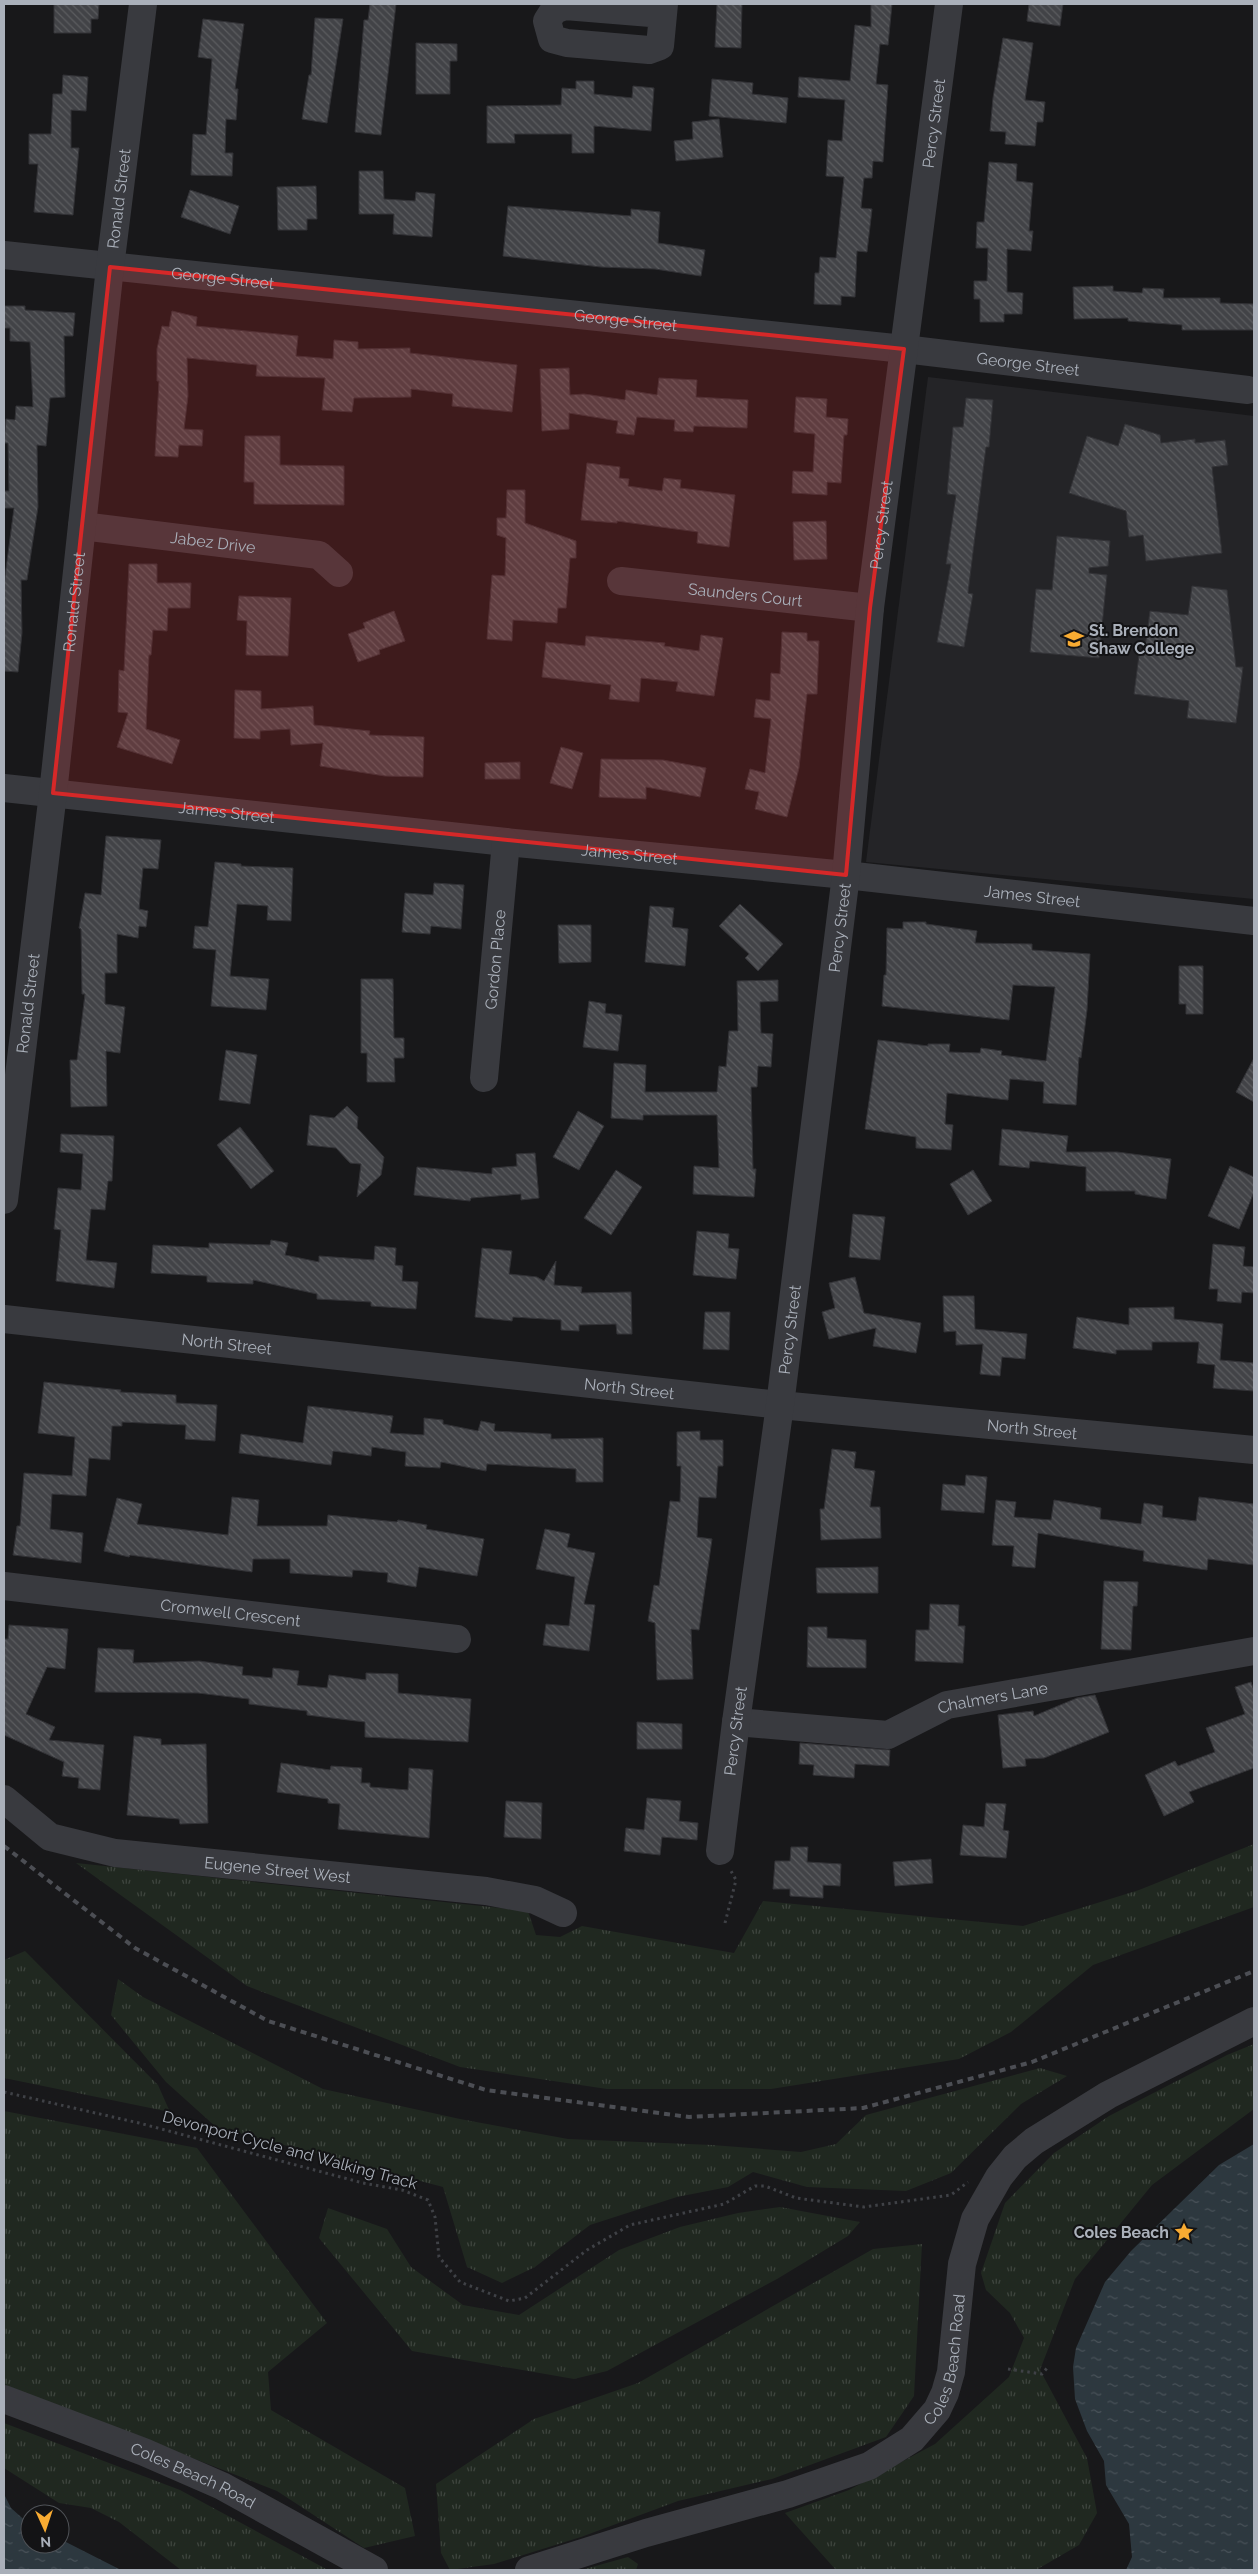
<svg xmlns="http://www.w3.org/2000/svg" width="1258" height="2574" font-family="Raleway,sans-serif">
<style>
.built{fill:#242427}
.grass{fill:url(#grass-tufts)}
.water{fill:url(#water-ripples)}
.building{fill:url(#building-back-hatch);stroke:#323236}
.lines{fill:none;stroke-linecap:round;stroke-linejoin:round}
.path{stroke:#3f4146;stroke-width:3;stroke-dasharray:2.5 4;stroke-linecap:butt}
.minor{stroke:#393a3f;stroke-width:28}
.rail{stroke:#4c4e54;stroke-width:4;stroke-dasharray:6 5;stroke-linecap:butt}
.marked{fill:#d62828;fill-opacity:0.2;stroke:#d62828;stroke-width:4;stroke-linejoin:round}
.labels{text-anchor:middle;dominant-baseline:central;stroke-width:4;stroke-linejoin:round;paint-order:stroke}
.street-label{font-size:16px;fill:#aab0ba;stroke:#131315}
.poi-label{font-size:16px;font-weight:bold;fill:#aab0ba;stroke:#131315;text-anchor:start}
</style>
<defs>
<pattern id="grass-tufts" width="24" height="20" patternUnits="userSpaceOnUse" patternTransform="scale(1.25)"><rect width="24" height="20" fill="#202820"/><path d="M3 7l-1-3M5 7V3M7 7l1-3M15 17l-1-3M17 17v-4M19 17l1-3" fill="none" stroke="#3e453e"/></pattern>
<pattern id="water-ripples" width="26" height="14" patternUnits="userSpaceOnUse" patternTransform="scale(1.25)"><rect width="26" height="14" fill="#2d383f"/><path d="M2 4q2-2 4 0t4 0M15 11q2-2 4 0t4 0" fill="none" stroke="#495259"/></pattern>
<pattern id="building-back-hatch" width="6" height="6" patternUnits="userSpaceOnUse" patternTransform="scale(1.25)"><rect width="6" height="6" fill="#424347"/><path d="M-1 5l2 2M0 0l6 6M5-1l2 2" fill="none" stroke="#5b5c5f"/></pattern>
</defs>
<rect width="100%" height="100%" fill="#18181a"/>
<path class="built" d="M928,377l326,39v483l-388,-37z"/>
<path class="grass" d="M1254,1844v63l-161,58 -82,67 -52,27 -188,30h-164l-147,-22 -213,-81 -171,-123 452,48 8,24 24,2 22,-11 152,27 29,-52 260,25 116,-36z
M25,1951l133,134 12,27 -166,-34v-118z
M118,1979l25,18 180,92 137,30 108,20 144,6 89,7 35,-8 30,-29 174,-47 27,8 -46,28 -70,69 -45,18 -99,-4 -54,-15 -25,15 -51,10 -87,28 -55,42 -33,16 -35,-16 -24,-80 -227,-60 -50,-45 -55,-67z
M1254,2044v65l-102,76 -77,94 -35,91 47,88 10,55 -18,32 -43,25h-200l-51,-57 64,-23 86,-46 74,-67 15,-39 -14,-25 -24,-23 -5,-17 24,-70 49,-50 55,-37 118,-61z
M4,2111l193,37 130,175 -59,49 3,38 134,78 10,48 -51,12 -87,-57 -273,-106z
M780,2207l80,15 -12,14 -71,43 -170,92 -33,8 -162,-28 -93,-113 9,-30 59,21 24,38 52,38 56,10 100,-65 61,-23 58,-14z
M922,2244l-8,152 -28,41 -114,42 -94,22 -97,36 -87,27 -44,6 -9,-17 -5,-69 98,-65 104,-36 235,-134z
M4,2423l176,67 148,80h-147l-62,-48 -28,-14 -32,-5 -55,-35z
M628,2557l10,7 -2,6h-55z"/>
<path class="water" d="M1254,2144v426h-128l6,-13 -3,-33 -23,-39 -2,-24 -17,-30 -12,-32 -2,-32 3,-19 29,-66 26,-31 88,-86z
M4,2494l7,14 19,17v19h30v-5l61,31h-117z"/>
<path class="building" d="M54,4h45l-1,15h-7v14h-37z
M370,4h26l-15,131 -26,-3 9,-112h4z
M717,4h25l-1,44 -26,-1z
M871,4h21l-4,41 -8,-1 -4,40 12,1 -5,77 -10,-1 -1,17h-8l-3,30 11,1 -5,43 -10,-1 -2,46 -14,-1v9l-27,-1 1,-31h4l1,-16 16,1 8,-81 -18,-1 2,-36 14,1 3,-41 -47,-3 1,-20 51,4 5,-56 16,2z
M1029,4h34l-3,22 -33,-5z
M315,18l28,1 -16,104 -25,-4 7,-44h2z
M203,19l41,5 -9,65h3l-2,31 -10,-1 -1,34h8l-1,23 -41,-1 2,-41 13,1 6,-76 -14,-2z
M1003,38l30,5 -8,57 20,2 -2,20h-6l-2,24 -30,-2 1,-12 -16,-1 3,-33z
M416,43l41,1v17h-7v33h-34z
M63,75l25,2 -2,34 -15,-1v38h8l-6,67 -39,-3 4,-48h-9v-30h22l2,-40h9z
M712,79l41,4 -1,11 36,4 -2,25 -77,-7z
M576,81h18v13l38,4 1,-12 21,2 -3,43 -57,-5v27h-22v-19h-58l1,9h-28v-37l74,-1 1,-17 14,1z
M719,119l4,38 -47,4 -2,-20 19,-2 -1,-17z
M989,162l28,2 -1,17 17,2 -4,48h4l-2,20 -24,-2v43l16,1 -1,21h-18v8h-24v-23h-6v-18h13l1,-33h-12l1,-26h7z
M359,171h24l1,28 31,2 1,-9 19,2 -3,43 -39,-3 1,-20h-35z
M316,186l1,33h-10v11h-29l-1,-43z
M190,190l49,16 -9,28 -49,-17z
M508,206l123,10v-7l29,3 -2,31 47,7 -4,26 -46,-7 -54,-2 -98,-11z
M1113,286v5l29,2 1,-5 21,1 -1,9h57v5l34,1v26h-72v-5l-54,-4v-3l-54,1 -1,-32z
M4,306h21v4l50,3 -2,23h-9l1,61 -15,1 -4,48 -9,-1 1,62 -11,73h-6l1,53 -4,39 -14,-1v-87l10,-76h-10v-17h5l-1,-48h-4l2,-24 9,1 1,-14 17,1 -3,-65 -20,-1v-13h-6z
M172,311l25,6 -1,9 102,10 -2,20 37,3 1,-19 24,2v7l52,-1v5l107,12 -5,47 -60,-6 1,-12 -42,-5v8l-57,1 -2,14 -30,-2 3,-32 -69,-2 1,-11 -70,-7 1,38 -4,33 19,1 -1,16 -23,-1 -1,12 -23,-1 4,-75h-2v-32l5,-23 7,1z
M569,368l1,27 14,-1 41,6 1,-10 31,5 2,-17 38,2 -1,17 52,3 -1,28 -53,-2 -1,6 -19,-1 1,-11 -38,-3 -3,18 -18,-2 2,-12 -49,-8v16l-27,2 -2,-62z
M796,397l31,2 -1,18 22,2 -1,16h-3l-3,48 -14,-1v13l-35,-2 1,-22 20,1 2,-38 -21,-2z
M966,398l27,2 -4,47h-3l-18,146 5,1 -9,53 -27,-5 14,-78h-5l10,-69 -9,-1 6,-67h10z
M1125,424l35,11 1,8 34,-4v4l30,-3 3,25 -16,2 10,86 -76,8 -3,-26 -14,2 -3,-26 -57,-18 18,-57 31,10z
M245,436h35v29l64,1v39l-90,-1v-22h-10z
M587,463l33,4 -1,11 10,1 -1,7 34,5 2,-13 17,2 -1,8 55,7 -6,52 -32,-4 1,-11 -81,-11v2l-36,-3z
M507,490h18v33l51,18v17h-6l-4,50h-8l-1,15 -44,-3 -1,21 -25,-2 5,-64 13,1 1,-38 -9,-3v-17h9z
M826,521l1,38 -33,1 -1,-38z
M1057,536l53,5 -2,25 -19,2v5l18,2 -8,83 -69,-6 6,-63 16,1z
M129,564h28v19h34l-1,25h-22l-1,23 -14,-1 -2,25h-2l-3,74 34,11 -8,24 -55,-17 11,-34 -10,-1 1,-42 5,1z
M1192,586l35,4 9,77h7l-7,56 -49,-5 2,-17 -55,-7 5,-39 5,1 6,-45 38,4z
M239,596l52,2 -3,58 -42,-1 1,-34 -10,-1z
M394,611l11,30 -26,9 1,4 -22,8 -10,-28 17,-6 -2,-5z
M782,632l25,1v8h12l-2,53h-10l-8,74 -12,49 -32,-8 4,-17 -14,-3 5,-20 15,4 6,-54 -17,-2 2,-18 14,2 1,-28 9,1z
M701,635l22,3 -9,58 -38,-5 2,-9 -37,-4 -2,24 -30,-3 2,-14 -69,-8 4,-35 39,4 1,-10 79,7 -1,3 35,5z
M235,690l26,1v18l52,-3 1,19 56,6 -1,4 55,2 -1,40 -38,-1 -65,-10 3,-23 -32,2 -1,-16 -30,2v8l-26,-1z
M561,747l22,6 -11,36 -22,-6z
M601,759l62,1 43,8 -6,29 -54,-10v12l-47,-2z
M520,762v17h-35v-16z
M106,836l55,4 -3,29 -15,-1 -4,41 9,2 -2,16 -7,-1 -1,12 -21,-4v39h-12v31l20,3 -5,46 -14,-2 1,55 -36,1 -1,-47h7l8,-66h-3l-1,-65 -2,-1 6,-35 16,2z
M215,862l26,2v2l52,2 -2,53 -24,-1 1,-14 -31,-2 -7,72 39,3 -3,31 -55,-4 5,-56 -23,-2 2,-22 13,1z
M434,883l30,2 -3,44 -30,-3 -1,8 -28,-2 3,-39 28,2z
M740,904l43,40 -25,27 -13,-13 4,-4 -30,-28z
M650,906l24,2 -2,19 16,2 -3,37 -40,-4z
M903,922h23v2l51,7 -2,12 57,1v6l58,4 -3,56 -6,48 -2,-1 -3,48 -33,-2 1,-21 -34,-3 -2,21 -61,-7 -2,31 8,1 -2,25 -35,-2v-11l-51,-8 13,-89 50,6v-2h22l-1,8 31,1 1,-5 21,3 -1,4 45,6 9,-74 -42,-2 -4,35 -127,-14 2,-31h2l1,-47 16,1z
M558,925h33v37l-32,1z
M1179,966h24v48h-17v-10h-7z
M361,979h32l1,59h10v20h-10l1,24h-28v-29h-6z
M778,980v21l-18,1 1,31 12,1 -2,33 -13,-1 -1,21h-6l2,82h3l-2,28 -61,-3 1,-28 25,2 -2,-53h-74v5l-32,-2 3,-55 32,2 -1,27h72l2,-26 7,1 3,-36h9l-1,-50z
M589,1001l17,3 -1,9 17,2 -4,36 -35,-4z
M226,1050l31,5 -7,49 -31,-4z
M1254,1058v44l-18,-10z
M347,1106l11,11 -1,11 27,29 -3,18 -24,22 4,-33 -11,-1 -14,-15 -29,-3 3,-30 24,3z
M578,1111l26,15 -25,44 -26,-13z
M240,1127l34,44 -23,18 -34,-44z
M1002,1129l66,7 -2,16h51l54,7 -5,40 -31,-5v-3h-49v-24l-56,-6 -1,7 -30,-3z
M61,1134l53,2 -2,45h-4l-3,29 -14,-1 -5,51 31,3 -3,25 -58,-7 5,-51 -7,-1 4,-41 23,2 2,-36 -23,-2z
M535,1153l4,45 -18,2v-6l-50,4 -1,3 -56,-6 3,-28 75,7v-6l25,-2 -1,-12z
M1230,1166l24,11v15l-15,37 -31,-13z
M616,1170l26,17 -31,48 -27,-17z
M973,1170l19,31 -24,14 -18,-31z
M853,1214l32,3 -5,43 -31,-3z
M697,1231l32,3 -1,14 11,1 -3,30 -43,-4z
M271,1240l17,3 -3,12 34,7v-6l55,4 1,-14 21,2 -1,17 8,1 -1,15 16,1 -2,27 -45,-3v-4l-54,-3v-5l-64,-14v4l-46,-2v-6l-56,-3 2,-28 56,3v-5l61,2z
M1213,1244l32,3 -2,19 11,1v26l-12,-1 -1,11 -24,-2 1,-12h-9z
M482,1248l30,3 -3,23 28,3 7,4 12,-20 -2,24 28,2 -1,6 50,-1 1,42h-15l-1,-10 -37,1v6l-18,-1v-10l-48,-3 -1,4 -37,-4z
M855,1277l9,36 57,10 -5,30 -43,-7 3,-18 -47,11 -7,-27 13,-4 -6,-25z
M943,1296h31l1,33 52,5 -2,25 -23,-2 -2,19 -20,-2 3,-30 -27,1v-14l-12,1z
M1174,1307v12l49,5 -3,36 34,3v28l-41,-3 2,-23 -18,-2 2,-21h-47v8h-36v4l-43,-6 4,-31 52,8v-17z
M705,1312h25l-1,38 -26,-1z
M44,1382l77,8 -1,2 56,3v8l41,2 -2,36 -30,-2 1,-14 -64,-3v4h-10l-2,34 -21,-2 -3,38 -34,-2 -2,35 33,4 -2,30 -68,-8 4,-29h3l4,-53 48,3 3,-39 -37,-4z
M308,1406l85,10 -3,17 34,2v-17l19,2v4l35,7 3,-10 14,3 -1,7 57,3v5l52,-1v44h-27v-13l-89,-5 -1,7 -45,-9 -1,6 -35,-2 1,-14 -34,-5 -1,9 -38,-5 -2,14 -92,-12 2,-19 62,9z
M700,1431v9h23v26h-5l-2,32 -17,-1 -2,40 15,2 -13,91 -8,-1 2,50 -36,1 -2,-57 -7,-2 6,-36 5,1 11,-85 10,1 1,-36h-4v-34z
M832,1449l24,3 -2,16 21,3 -5,36h10l1,31 -60,2 -1,-31h4z
M966,1475l21,2 -3,36 -43,-3 2,-26 22,2z
M232,1497l27,3 -2,26h70l1,-11 69,7 1,-2 29,5 -1,4 58,10 -7,37 -58,-9 -3,20 -29,-5 1,-9 -35,-3 -1,7 -62,-4v-14h-37l-1,13 -122,-17 -1,2 -25,-6 13,-53 25,6 -5,20 91,11z
M1199,1497l55,7v61l-46,-6 -1,11 -64,-9 1,-10 -106,-18 -3,35 -23,-2 2,-20 -22,-1 4,-45 20,2 -2,15 37,3 3,-20 47,8 -1,11 41,5 3,-21 19,3 -1,11 34,4z
M545,1529l25,5 -3,13 28,6 -11,51 11,1 -6,46 -46,-6 3,-21 23,2 6,-49 -39,-8z
M878,1567v26h-61l-1,-25z
M1104,1581l34,1 -1,24h-4l-2,44 -30,-1z
M930,1604l29,1 -1,21h7l-2,37 -48,-2 1,-31h13z
M9,1625l59,4 -3,40 -18,-2 -21,47 29,13 -6,13 55,5 -4,45 -22,-2 1,-10 -17,-2 2,-14 -60,-27v-96h4z
M808,1627h19v11l39,2v28l-59,-1z
M98,1648l36,2 -1,13 66,-2 44,6 -1,8 30,3 1,-10 26,3 -2,14 30,3 2,-13 37,5v-7l32,1v19l73,6 -3,43 -103,-5v-15l-58,-7v-4l-58,-7v-5l-51,-6 -103,-1z
M1251,1682l3,9v77l-65,24 5,10 -30,14 -19,-41 30,-14 3,5 37,-14 -9,-24 39,-14 -10,-27z
M1095,1695l14,37 -65,26 -19,1 1,7 -23,2 -5,-53 35,-4 1,5 43,-18z
M637,1722l45,2v25h-45z
M134,1736l27,3v6l45,-1 2,79 -28,1 -1,-5 -52,-4z
M800,1743l90,7 -1,16 -34,-2 -1,14 -41,-3 1,-10 -15,-1z
M281,1763l49,7 1,-4 31,2 -1,15h9v4l38,3 1,-22 24,2 -4,68 -91,-9 2,-25 -12,-1v-4l-51,-7z
M647,1798l34,3 -2,20 19,2 -1,17 -35,-3 -2,18 -36,-4 2,-23 18,2z
M506,1801l36,2 -1,36 -37,-2z
M986,1803l20,1 -3,26 6,1 -3,27 -46,-3 3,-30 21,2z
M791,1847h17l-1,15 34,2 -1,22 -17,-1v13l-33,-2v-7h-17l2,-28h15z
M931,1859l2,24 -38,3 -2,-24z"/>
<g class="lines">
<path class="path" d="M725,1923l11,-43 -5,-9
M4,2092l135,31 224,60 39,7 26,10 7,17 4,40 21,25 49,19 16,-3 62,-48 43,-25 94,-21 31,-18h10l31,12 68,9 87,-12 17,-13
M1008,2369l34,5 6,-7"/>
<g class="minor">
<path d="M663,14l-98,-8 -11,4 -7,11 5,18 15,4 82,7 11,-4 4,-42"/>
<path id="s1" d="M4,255l900,94 344,41"/>
<path id="s2" d="M82,526l237,29 20,18"/>
<path id="s3" d="M621,581l249,27"/>
<path id="s4" d="M4,788l502,54 340,33 408,46"/>
<path id="s5" d="M484,1078l22,-236"/>
<path id="s6" d="M4,1200l49,-407 57,-526 33,-263"/>
<path id="s7" d="M4,1319l776,86 474,45"/>
<path id="s8" d="M4,1586l453,53"/>
<path id="s9" d="M736,1722l152,13 59,-30 307,-54"/>
<path id="s10" d="M4,1799l46,38 65,16 371,38 49,9 28,13"/>
<path id="s11" d="M720,1851l16,-129 44,-317 66,-530 24,-267 79,-604"/>
<path id="s12" d="M4,2399l140,53 78,34 152,84"/>
<path id="s13" d="M529,2570l117,-37 142,-39 81,-28 43,-27 25,-29 8,-17 6,-21 11,-108 13,-45 24,-42 16,-20 19,-16 74,-46 146,-74"/>
</g>
<path class="rail" d="M4,1846l131,102 133,73 218,69 203,27 174,-9 169,-46 222,-91"/>
</g>
<path class="marked" d="M110,267l794,82 -34,259 -24,267 -793,-82z"/>
<defs>
<symbol id="school-bare" viewBox="-9 -9 18 18"><path d="M0-5L7-2L0 1L-7-2ZM-4 1L0 2.5L4 1V4Q0 6-4 4Z" fill="#f8ab32" stroke="#131315" stroke-width="2.5" paint-order="stroke"/></symbol>
<symbol id="sight-bare" viewBox="-9 -9 18 18"><path d="M0-6L1.8-2.2L6-1.7L2.9 1.2L3.7 5.4L0 3.3L-3.7 5.4L-2.9 1.2L-6-1.7L-1.8-2.2Z" fill="#f8ab32" stroke="#131315" stroke-width="2.5" paint-order="stroke"/></symbol>
</defs>
<g fill-rule="evenodd">
<use href="#school-bare" x="1060" y="625" width="28" height="28"/>
<use href="#sight-bare" x="1170" y="2218" width="28" height="28"/>
</g>
<g class="labels">
<g class="street-label">
<text stroke="none"><textPath href="#s11" startOffset="1741">Percy Street</textPath></text>
<text stroke="none"><textPath href="#s6" startOffset="1008">Ronald Street</textPath></text>
<text stroke="none"><textPath href="#s1" startOffset="220">George Street</textPath></text>
<text stroke="none"><textPath href="#s1" startOffset="625">George Street</textPath></text>
<text stroke="none"><textPath href="#s1" startOffset="1030">George Street</textPath></text>
<text stroke="none"><textPath href="#s11" startOffset="1336">Percy Street</textPath></text>
<text stroke="none"><textPath href="#s2" startOffset="132">Jabez Drive</textPath></text>
<text stroke="none"><textPath href="#s3" startOffset="125">Saunders Court</textPath></text>
<text stroke="none"><textPath href="#s6" startOffset="602">Ronald Street</textPath></text>
<text stroke="none"><textPath href="#s4" startOffset="224">James Street</textPath></text>
<text stroke="none"><textPath href="#s4" startOffset="629">James Street</textPath></text>
<text stroke="none"><textPath href="#s4" startOffset="1034">James Street</textPath></text>
<text stroke="none"><textPath href="#s11" startOffset="931">Percy Street</textPath></text>
<text stroke="none"><textPath href="#s5" startOffset="119">Gordon Place</textPath></text>
<text stroke="none"><textPath href="#s6" startOffset="198">Ronald Street</textPath></text>
<text stroke="none"><textPath href="#s11" startOffset="526">Percy Street</textPath></text>
<text stroke="none"><textPath href="#s7" startOffset="224">North Street</textPath></text>
<text stroke="none"><textPath href="#s7" startOffset="629">North Street</textPath></text>
<text stroke="none"><textPath href="#s7" startOffset="1034">North Street</textPath></text>
<text stroke="none"><textPath href="#s8" startOffset="228">Cromwell Crescent</textPath></text>
<text stroke="none"><textPath href="#s9" startOffset="265">Chalmers Lane</textPath></text>
<text stroke="none"><textPath href="#s11" startOffset="121">Percy Street</textPath></text>
<text stroke="none"><textPath href="#s10" startOffset="290">Eugene Street West</textPath></text>
<text transform="translate(290 2150) rotate(15)">Devonport Cycle and Walking Track</text>
<text stroke="none"><textPath href="#s13" startOffset="496">Coles Beach Road</textPath></text>
<text stroke="none"><textPath href="#s12" startOffset="204">Coles Beach Road</textPath></text>
</g>
<g class="poi-label">
<text x="1089" y="630">St. Brendon<tspan x="1089" dy="18">Shaw College</tspan></text>
<text x="1169" y="2232" text-anchor="end">Coles Beach</text>
</g>
</g>
<rect width="1258" height="2574" fill="none" stroke="#aab0ba" stroke-width="10"/>
<g transform="translate(45 2529) rotate(177)"><circle r="24" fill="#131315" stroke="#4f5257"/>
<path d="M0-4L9 19L0 12L-9 19Z" fill="#f8ab32"/>
<text y="-8" font-size="14" font-weight="bold" text-anchor="middle" fill="#aab0ba">N</text>
</g>
</svg>
